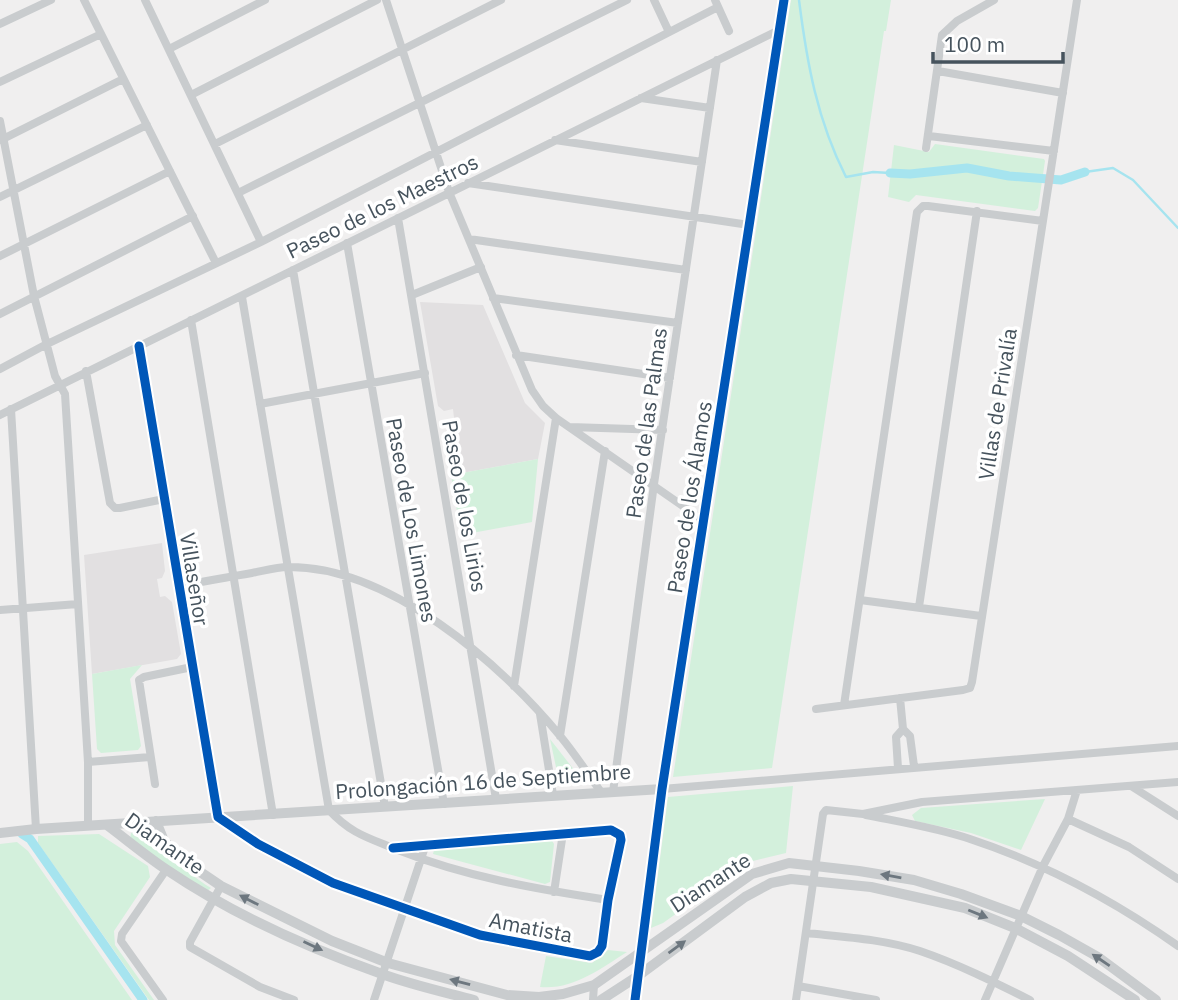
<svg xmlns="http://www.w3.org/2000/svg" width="1178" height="1000" font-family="'IBM Plex Sans',sans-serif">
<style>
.education{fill:#e2e0e1}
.green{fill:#d3f0dc}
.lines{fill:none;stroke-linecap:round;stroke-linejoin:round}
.stream{stroke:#a6e4ef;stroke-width:2.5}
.canal{stroke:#a6e4ef;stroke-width:9}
.minor{stroke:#c9ccce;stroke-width:8}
.tertiary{stroke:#c9ccce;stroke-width:10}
.cycleway-casing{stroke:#fff;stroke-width:13}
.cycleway{stroke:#0057b8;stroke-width:9}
.oneway{fill:#6d777f}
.labels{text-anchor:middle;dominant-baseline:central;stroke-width:7;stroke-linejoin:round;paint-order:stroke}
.street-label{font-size:21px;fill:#46535d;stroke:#fff}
</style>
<rect width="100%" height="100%" fill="#f0efef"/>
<path class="education" d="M420,302l63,3 42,98 20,20 -7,36 -87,16 -8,-38 4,-9 8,-2 -2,-17 -9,2 -6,-5z
M162,543l3,28 -3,7 -5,1 3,18 5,-1 7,6 9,52 -4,5 -85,15 -8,-119z"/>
<path class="green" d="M791,0h100l-5,31h-2l-112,737 -99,9z
M935,144l109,15 1,2 -7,47 -3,3 -119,-16 -7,7 -21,-5 6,-52 35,7z
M538,459l-6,63 -71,13 -10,-60z
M142,665l-12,14 11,67 -3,4 -37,3 -4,-4 -5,-75z
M550,739l32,41 -23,1z
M793,786l-7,67 -37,9 -86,61 -12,5 17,-131z
M1045,799l-24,51 -50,-17 -56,-12 -3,-6 9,-7z
M150,831l18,27 38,27 5,3 -5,4 -76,-53 1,-6z
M99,834l49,32 2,11 -36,54 1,14 39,55h-5l-111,-157v-7z
M551,839l3,5 -4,38 -5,2 -112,-30 2,-8z
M17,842l11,9 104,149h-132v-156z
M608,950l19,2c-27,17 -54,38 -87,35l6,-31 46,7z"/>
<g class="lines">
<path class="stream" d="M799,0c8,63 18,120 47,177l27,-5 17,1
M1085,172l28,-4 20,12 45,48"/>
<path class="canal" d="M890,173l20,1 57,-6 42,8 52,4 24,-8
M22,834l8,5 113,161"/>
<path class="minor" d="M84,0l132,263
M145,0l116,242
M386,0l63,192 83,198 11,16 13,12 147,102
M654,0l15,32
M715,0l14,31
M0,24l51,-24
M169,49l96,-49
M938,71l125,22
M0,82l101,-48
M191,95l186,-95
M641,98l69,10
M0,121l34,175 21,80 10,18 23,368v64
M929,136l125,15
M1,140l122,-61
M555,140l147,22
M215,144l286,-144
M926,148l16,-113 15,-14 37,-21
M468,183l281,42
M238,193l389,-193
M0,197l147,-72
M398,218l98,581
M469,239l217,31
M347,243l97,561
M0,256l170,-85
M293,270l92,537
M412,295l69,-28
M242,297l87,513c22,24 40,28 69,40 68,27 138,39 210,50
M493,298l185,25
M0,314l193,-98
M191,320l82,495
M139,346l79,471 40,27 75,39 147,52 110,21 8,-4 4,-6 6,-46 13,-60 -1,-5 -9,-5 -218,18
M516,355l154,23
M0,369l45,-24 216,-103 457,-235
M86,371l24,132 5,5h5l44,-9
M260,404l165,-31
M11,409l25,420
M0,415l781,-386
M570,427l93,3
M178,586c25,-4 49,-9 74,-13 11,-2 24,-6 36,-6 100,-1 213,96 273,170 14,17 27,37 40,55
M860,600l121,16
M919,607l58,-396
M0,610l78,-6
M514,686l42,-268
M900,698l3,31 7,7 4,30
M844,705l73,-493 6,-6h5l115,15
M816,709l147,-19 7,-2 2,-6 105,-682
M540,714l13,81
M560,736l45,-285
M88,762l62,-5
M898,768l-2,-31 7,-8
M155,784l-16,-104 5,-3 48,-10
M1131,786l47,30
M662,789l516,-43
M613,792l41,-308 63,-424
M866,815c34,7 71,13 104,24 76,25 143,61 208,107
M1068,819l61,28 49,32
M221,886l-31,56v5l70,40 34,13
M554,892l9,-59
M806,933c38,4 77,6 114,18 38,13 74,31 110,49
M798,986l78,14
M163,1000l-42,-59 1,-7 44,-64
M374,1000l52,-156
M593,1000l1,-15
M796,1000l27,-186 3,-4 37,4 59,-12 256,-20
M985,1000l58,-134 25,-47 9,-29"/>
<path class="tertiary" d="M156,821l8,20 23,22 34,23 111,55 56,22 119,32 32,2 24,-3 31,-9 158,-111 37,-11 70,8 55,9 47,14 60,22 38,19 39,22 58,43
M107,825c20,15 39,31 60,45 65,44 141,78 215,104 30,11 62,18 92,26
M0,833l36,-4 626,-40
M601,1000l37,-24 107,-79 26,-14 20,-4 80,8 94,21 50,20 53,28 67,44
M635,1000l27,-211 122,-789"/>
<defs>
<path id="cycleway" d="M139,346l79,471 40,27 75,39 147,52 110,21 8,-4 4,-6 6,-46 13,-60 -1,-5 -9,-5 -218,18
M635,1000l27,-211 122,-789"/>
</defs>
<use href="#cycleway" class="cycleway-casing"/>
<use href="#cycleway" class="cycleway"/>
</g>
<defs><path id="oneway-solid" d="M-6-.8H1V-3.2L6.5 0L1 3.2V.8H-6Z" transform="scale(1.75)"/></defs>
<g class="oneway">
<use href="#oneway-solid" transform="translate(891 876) rotate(-170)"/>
<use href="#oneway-solid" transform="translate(249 900) rotate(-153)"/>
<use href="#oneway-solid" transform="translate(978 914) rotate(22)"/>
<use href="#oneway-solid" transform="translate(313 946) rotate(25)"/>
<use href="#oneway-solid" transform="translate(677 947) rotate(-36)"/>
<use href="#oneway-solid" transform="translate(1101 960) rotate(-146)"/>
<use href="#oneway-solid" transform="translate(460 982) rotate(-165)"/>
</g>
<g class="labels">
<g class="street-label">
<text transform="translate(382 206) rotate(-26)">Paseo de los Maestros</text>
<text transform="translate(997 404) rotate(-81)">Villas de Privalía</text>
<text transform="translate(646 423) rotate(-82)">Paseo de las Palmas</text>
<text transform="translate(689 497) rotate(-81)">Paseo de los Álamos</text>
<text transform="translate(465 506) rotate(80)">Paseo de los Lirios</text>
<text transform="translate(412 520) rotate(80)">Paseo de Los Limones</text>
<text transform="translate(195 579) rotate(81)">Villaseñor</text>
<text transform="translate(483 781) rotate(-4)">Prolongación 16 de Septiembre</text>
<text transform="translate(165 843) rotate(35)">Diamante</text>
<text transform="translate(710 882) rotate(-33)">Diamante</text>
<text transform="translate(531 927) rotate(11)">Amatista</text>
</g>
</g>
<path d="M933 52v10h130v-10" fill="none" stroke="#46535d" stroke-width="3.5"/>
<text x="944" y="52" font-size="21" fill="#46535d" stroke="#ffffff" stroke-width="5" paint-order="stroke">100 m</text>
</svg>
